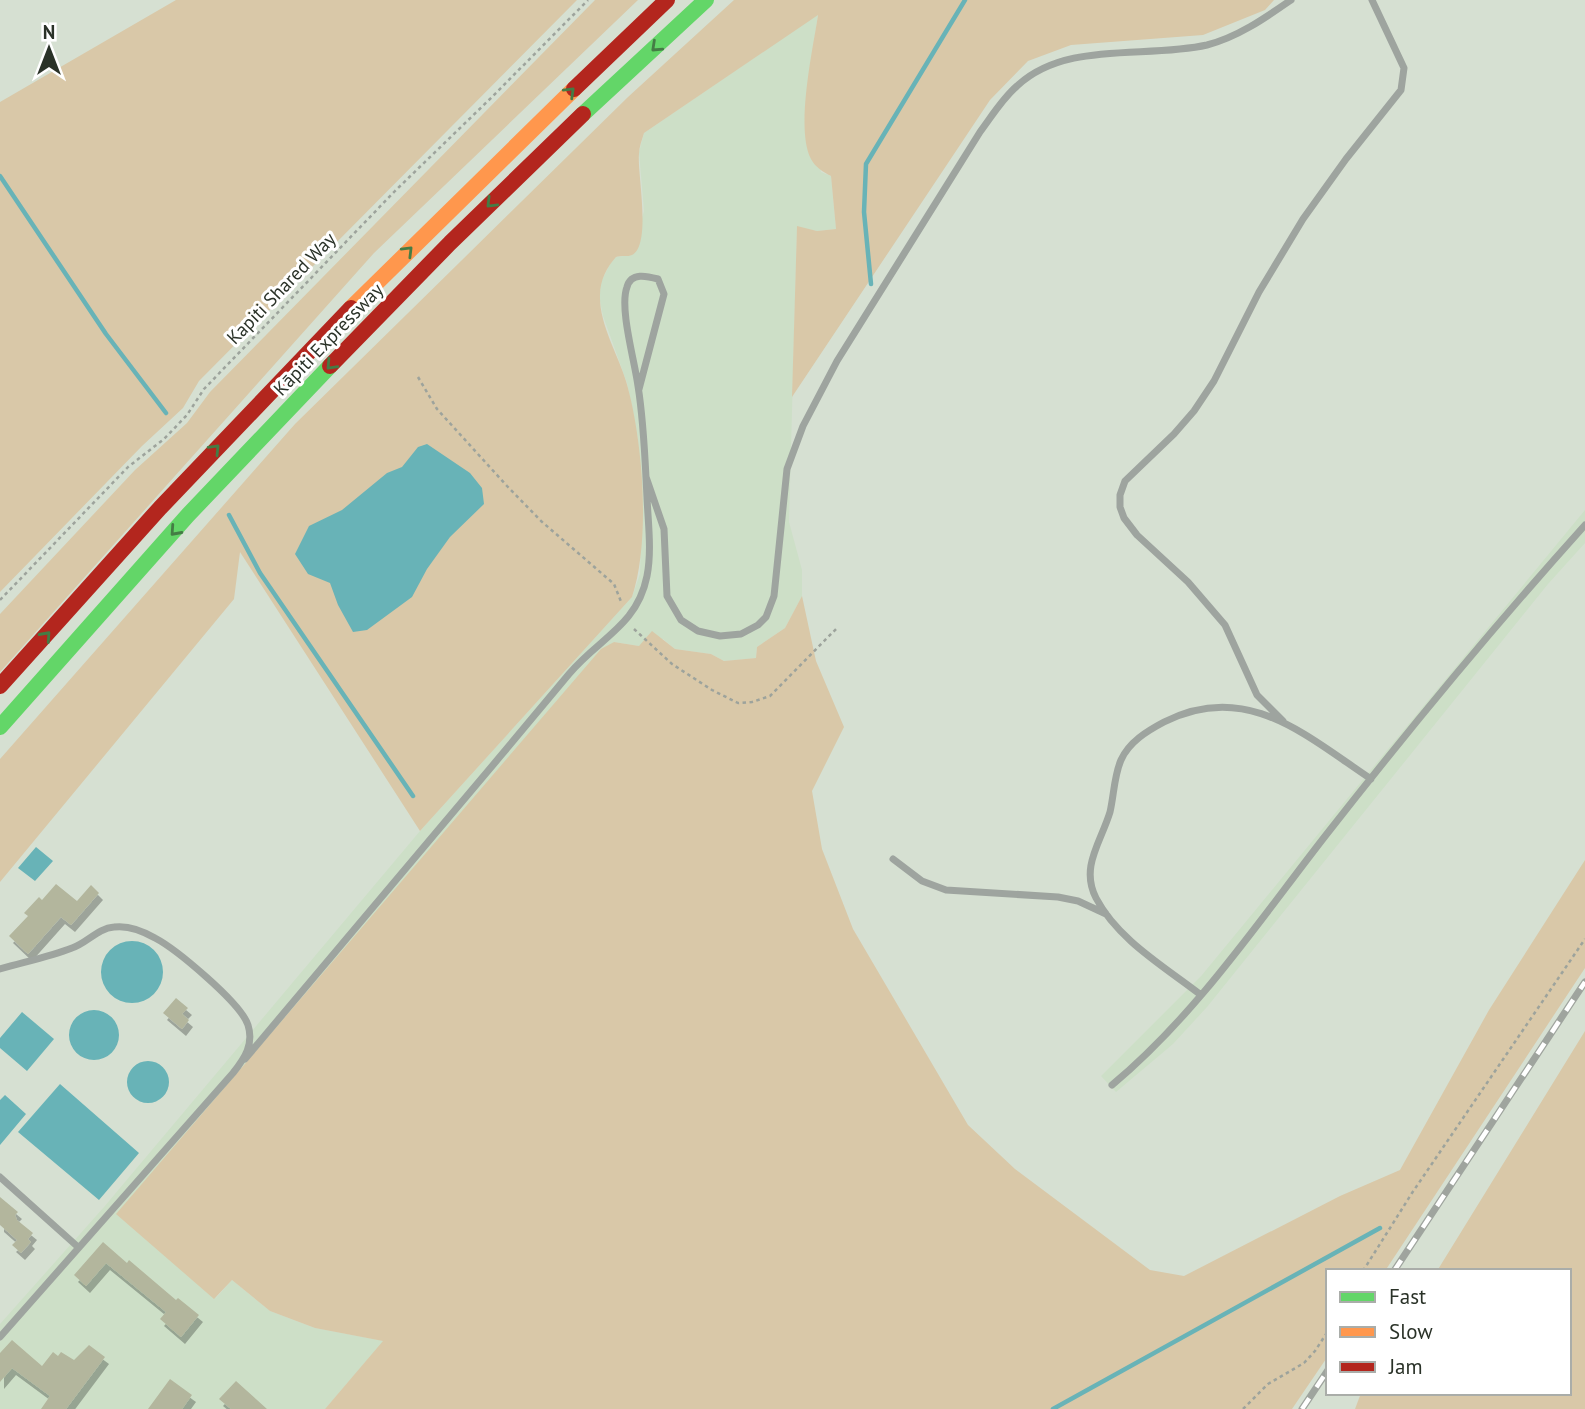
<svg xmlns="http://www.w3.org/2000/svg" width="1585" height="1409" font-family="'PT Sans',sans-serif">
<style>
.built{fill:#cddfc7}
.green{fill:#d9c8a8}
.water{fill:#68b3b7}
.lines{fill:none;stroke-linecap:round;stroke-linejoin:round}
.stream{stroke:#68b3b7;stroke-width:4.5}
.building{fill:#b3b69d;filter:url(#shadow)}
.path{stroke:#9da39c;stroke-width:2.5;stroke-dasharray:3.5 3.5;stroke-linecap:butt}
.lane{stroke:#9ea49f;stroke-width:7}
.fast{stroke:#63d668;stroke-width:16}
.slow{stroke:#ff974d;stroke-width:16}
.jam{stroke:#b3261e;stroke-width:16}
.rail-casing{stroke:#9fa49e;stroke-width:7}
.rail{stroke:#fff;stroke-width:4.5;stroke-dasharray:13;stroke-linecap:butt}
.oneway{stroke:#447c45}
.labels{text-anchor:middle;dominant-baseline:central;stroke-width:6;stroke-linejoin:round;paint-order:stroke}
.street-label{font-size:19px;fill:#2a3228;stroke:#fff}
</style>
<defs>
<filter id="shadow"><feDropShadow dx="4" dy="7" stdDeviation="0" flood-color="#0004"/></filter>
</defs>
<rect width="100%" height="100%" fill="#d6e0d2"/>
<path class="built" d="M818,14l-12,85 15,73 10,4 5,53 -19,2 -20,-4 -8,295 13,48v26l-17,32 -28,19 -1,11 -32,3 -13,-7 -36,-5 -12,-10 -24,7 -25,-4 -399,657 17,-19 38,31 45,17 69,13 -59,68h-325v-85l104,-117 316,-376 212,-234 8,-23 2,-68 -4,-67 -11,-56 -24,-67 -4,-20 2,-14 9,-18 6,-7 15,-2 13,-44 -5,-59 5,-19z
M1585,510v33l-37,41 -341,423 -34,37 -57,48 -15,-16 101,-101z"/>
<path class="green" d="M176,0h401l-378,381 -16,27 -41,38 -142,146v-490z
M595,0h43l-264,253 -374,419v-58l135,-144 52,-47 23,-31z
M734,0h540l-9,10 -62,25 -132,10 -43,16 -38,39 -198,297 5,-171 20,5 19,-2 -5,-53c-8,-4 -16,-9 -20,-17 -16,-30 2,-110 7,-144l-174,118c-2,7 -5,14 -5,21 -2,19 13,91 -7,101 -4,2 -11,0 -16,2 -9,10 -16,23 -16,38 -1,29 18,59 26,86 17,58 25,159 6,216l-212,234 -180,-279 -6,47 -234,283v-123l295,-335 333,-327z
M802,596l14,65 28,66 -32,64 10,58 31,80 115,196 47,44 135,101 34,6 156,-80 60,-26 89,-160 96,-150v108l-200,303h-57v85l-36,53h-967l58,-68 -68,-13 -45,-17 -38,-31 -18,19 -98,-85 485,-565 13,-7 25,4 13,-15 23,18 36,5 13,7 32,-3 1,-11 28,-19z
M1585,1031v378h-230l6,-16h208v-122h-132z"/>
<path class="water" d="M427,444l43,29 12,15 2,16 -34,33 -23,32 -15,28 -45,33 -14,2 -15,-27 -8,-22 -22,-9 -13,-20 14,-28 33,-16 45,-37 15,-6 16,-20z
M36,847l17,14 -18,20 -17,-13z
M101 972a31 31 0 1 1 62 0a31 31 0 1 1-62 0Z
M69 1035a25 25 0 1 1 50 0a25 25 0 1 1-50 0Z
M22,1012l32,27 -27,32 -27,-23v-10z
M127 1082a21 21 0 1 1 42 0a21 21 0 1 1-42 0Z
M60,1084l79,69 -40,47 -81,-68z
M5,1095l21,19 -26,31v-45z"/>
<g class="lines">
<path class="stream" d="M0,176l106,158 60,79
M871,284l-7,-72 2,-48 99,-164
M229,515l31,58 153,223
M1053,1409l327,-181"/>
</g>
<path class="building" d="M56,884l21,17 14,-16 8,8 -28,32 -10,-8 -33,37 -19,-18 19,-20 -4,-3 15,-16 3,3z
M176,998l12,10 -6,6 7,6 -7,9 -19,-16z
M0,1197l18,15 -3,3 2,5 16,13 -5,6 3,3 -10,11 -9,-8 5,-5 -17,-15z
M103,1242l24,21 2,-3 47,40 2,-2 21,17 -18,22 -21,-18 6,-7 -60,-49 -20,23 -12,-11z
M12,1340l30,26 11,-14 5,4 3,-4 13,8 15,-15 16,12 -39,52h-25l9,-13 -38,-28 -12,14v-29z
M170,1379l22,16 -10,14h-34z
M236,1381l31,28h-36l-12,-10z"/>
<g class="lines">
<path class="path" d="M418,377l19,32 70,77 34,35 73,63 8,20
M0,600l128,-133 36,-28 23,-24 17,-26 191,-198 98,-95 95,-96
M634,629l38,35 40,26 26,13 14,-1 18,-6 68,-69
M1363,1271l49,-78 173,-254
M1243,1409l25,-25 36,-21 11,-12 13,-20"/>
<path class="lane" d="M646,477l18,52 3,67 14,24 17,11 22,5 21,-2 17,-9 8,-8 8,-21 13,-127 16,-43 34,-65 143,-229c12,-16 22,-33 37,-46 49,-46 128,-27 190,-41 31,-8 58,-27 84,-45
M1283,721l-26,-26 -32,-70 -37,-43 -51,-47 -13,-17 -4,-11v-12l5,-14 49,-47 20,-23 20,-30 45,-89 44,-73 43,-60 55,-69 3,-22 -32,-68
M893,859l29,22 24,9 112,7 20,4 28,13
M0,969c24,-7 49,-12 72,-21 15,-5 26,-20 42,-21 15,-2 29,4 41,11 21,11 86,65 93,87 6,19 -3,33 -15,48l-233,264
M1201,995c-36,-28 -83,-55 -105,-97 -16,-31 5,-56 14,-86 4,-17 4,-36 11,-52 8,-18 26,-29 43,-38 82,-42 141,13 207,57
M245,1059c108,-129 217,-256 324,-385 30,-36 68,-48 78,-98 5,-25 1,-54 0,-79 -2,-37 -3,-74 -9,-111 -3,-24 -19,-78 -11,-99 4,-15 20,-11 31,-8l6,15 -25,95
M1112,1085c84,-70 147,-164 214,-250 83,-106 169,-210 259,-310
M0,1177l78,70"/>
<path class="fast" d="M583,114l123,-114
M0,727l188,-212 142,-149"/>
<path class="slow" d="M351,308l223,-219"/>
<path class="jam" d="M574,89l93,-89
M330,366l120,-123 133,-129
M0,686l160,-178 191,-200"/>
<defs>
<path id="rail" d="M1394,1271l191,-289
M1302,1409l26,-39"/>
</defs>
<use href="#rail" class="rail-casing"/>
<use href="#rail" class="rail"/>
</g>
<defs><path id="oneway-chevron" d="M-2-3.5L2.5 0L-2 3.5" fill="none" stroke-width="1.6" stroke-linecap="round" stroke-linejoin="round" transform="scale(1.75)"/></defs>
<g class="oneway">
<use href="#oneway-chevron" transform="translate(656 47) rotate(137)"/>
<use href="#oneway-chevron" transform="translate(570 92) rotate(-44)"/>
<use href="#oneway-chevron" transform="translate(491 203) rotate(135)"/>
<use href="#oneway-chevron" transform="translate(408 251) rotate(-45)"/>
<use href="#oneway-chevron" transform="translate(331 365) rotate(133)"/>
<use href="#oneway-chevron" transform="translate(215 449) rotate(-46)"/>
<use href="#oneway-chevron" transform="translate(175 531) rotate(132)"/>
<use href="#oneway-chevron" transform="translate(46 636) rotate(-48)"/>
</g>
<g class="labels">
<g class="street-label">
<text transform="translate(281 288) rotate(-46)">Kapiti Shared Way</text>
<text transform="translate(328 339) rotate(-46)">Kāpiti Expressway</text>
</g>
</g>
<rect x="1326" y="1269" width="245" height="126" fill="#ffffff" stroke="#aaada9" stroke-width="2"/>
<rect x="1340" y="1292" width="35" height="10" fill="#63d668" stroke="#aaada9" stroke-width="2"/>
<text x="1389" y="1304" font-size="21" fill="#2a3228">Fast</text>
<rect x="1340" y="1327" width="35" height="10" fill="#ff974d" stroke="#aaada9" stroke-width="2"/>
<text x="1389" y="1339" font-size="21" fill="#2a3228">Slow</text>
<rect x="1340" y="1362" width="35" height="10" fill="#b3261e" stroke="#aaada9" stroke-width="2"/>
<text x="1389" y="1374" font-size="21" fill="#2a3228">Jam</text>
<g transform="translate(49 49)" stroke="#ffffff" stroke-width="5" paint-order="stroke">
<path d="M0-5L12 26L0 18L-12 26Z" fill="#2a3228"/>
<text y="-10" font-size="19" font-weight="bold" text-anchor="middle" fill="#2a3228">N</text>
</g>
</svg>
